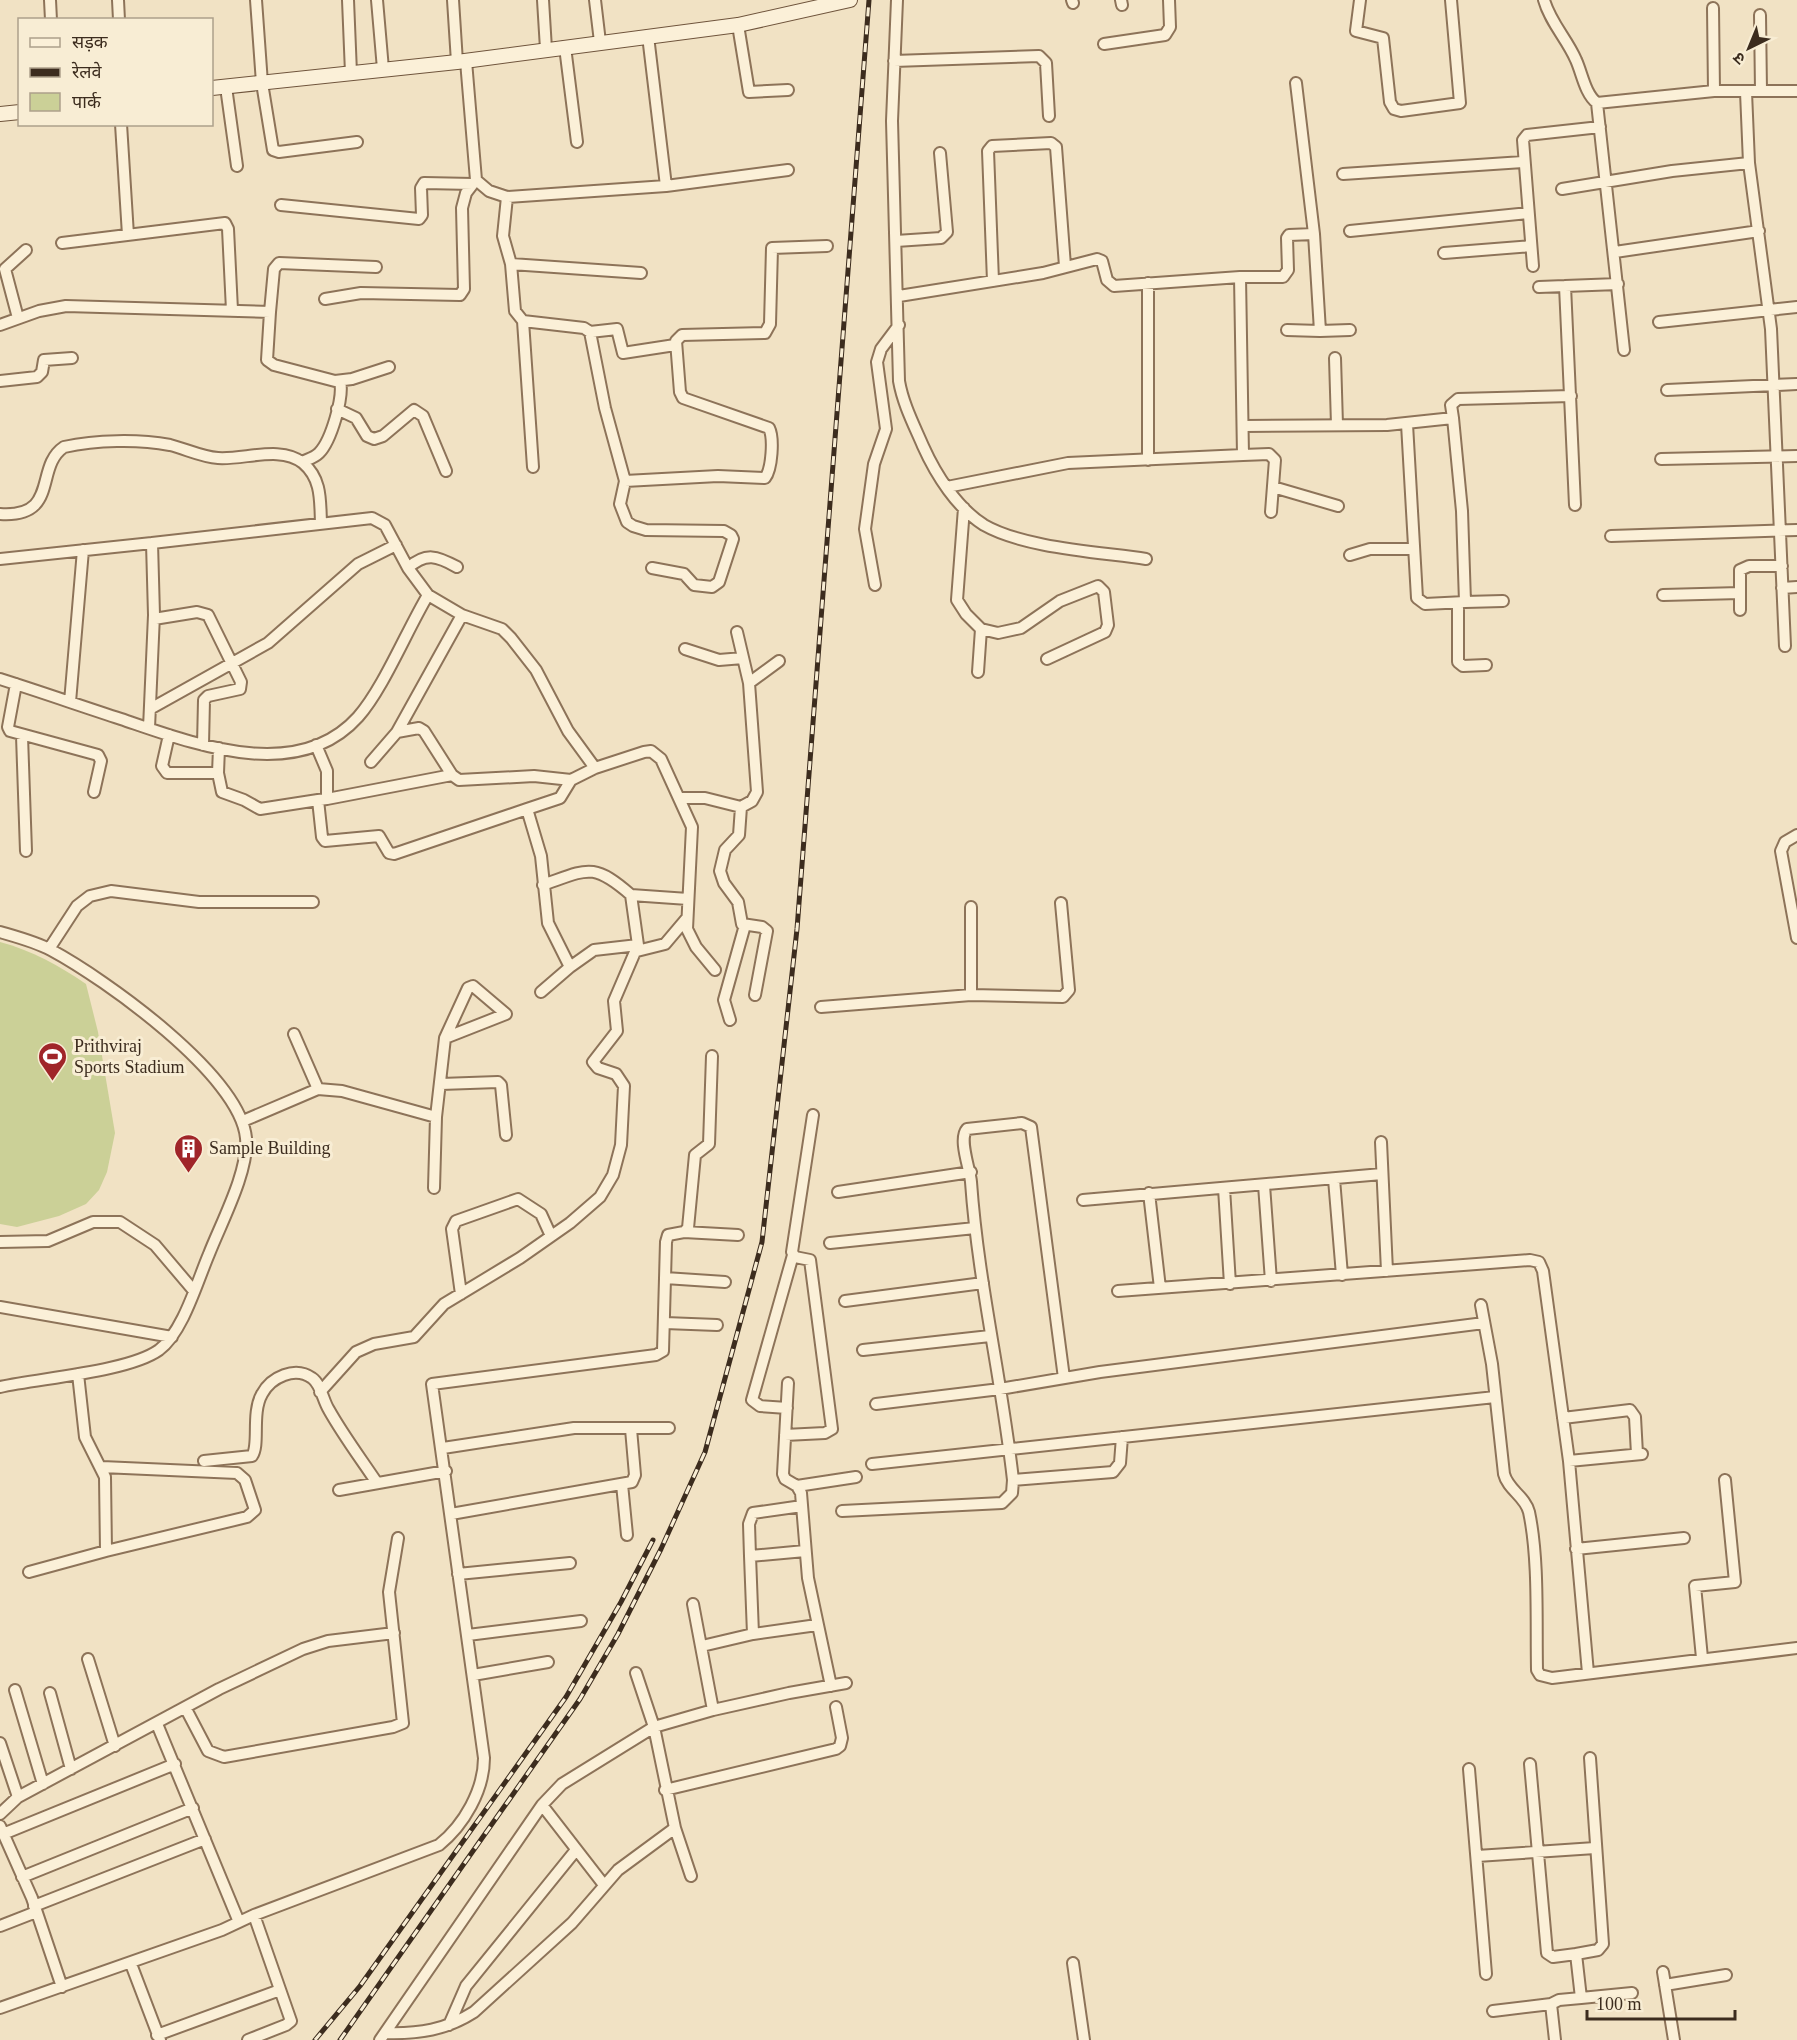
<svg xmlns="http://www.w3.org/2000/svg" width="1797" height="2040" font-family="'Times New Roman','Noto Sans Devanagari',serif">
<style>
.green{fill:#cbd097}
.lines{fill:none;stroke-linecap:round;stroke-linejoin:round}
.minor-casing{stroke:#8d7359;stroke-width:14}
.secondary-casing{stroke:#6f543c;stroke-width:16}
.minor{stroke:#fbf0d8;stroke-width:10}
.secondary{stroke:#fbf0d8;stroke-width:14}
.rail-casing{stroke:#3c2c1e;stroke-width:5}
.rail{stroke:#f8edd4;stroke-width:3;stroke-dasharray:9;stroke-linecap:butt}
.labels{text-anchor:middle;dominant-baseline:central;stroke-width:6;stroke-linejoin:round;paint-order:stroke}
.poi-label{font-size:18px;fill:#3c2c1e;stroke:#f8edd4;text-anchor:start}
</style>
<rect width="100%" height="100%" fill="#f1e2c4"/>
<path class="green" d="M0,942c33,9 58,23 86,42l12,48 17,101 -8,39 -8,18 -13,14 -27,12 -42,11 -17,-3z"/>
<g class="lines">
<defs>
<path id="minor" d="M50,0l1,20
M118,0l1,20
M256,0l6,83 11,67 6,2 78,-10
M348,0l3,73
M377,0l6,69
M453,0l4,62
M543,0l3,49
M595,0l5,42
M897,0l-5,121 7,260c4,23 15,44 24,65 13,29 34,62 61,79 40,23 116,27 162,34
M1072,0l1,3
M1121,0l1,5
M1360,0l-4,31 27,7 7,64 4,7 7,2 59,-8 -9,-103
M1544,0c6,22 23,39 32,60 6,13 9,34 21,43l117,-12h83
M1713,8l1,83
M1760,15l1,76
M738,25l11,67 39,-2
M1104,44l61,-9 5,-8 -1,-27
M565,47l12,95
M466,61l10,119 13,11 18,6 159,-11 -18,-150
M894,61l145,-5 7,7 3,53
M226,87l11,79
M1746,92l3,71 22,166 14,317
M1597,103l27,247
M121,124l7,111
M1343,174l180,-12
M666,186l122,-16
M1562,189l110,-18 77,-8
M507,197l-4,39 8,28 4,47 8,10 10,146
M281,205l138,14 3,-4 -1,-27 3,-5 49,1
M1350,231l178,-18
M896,241l45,-3 6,-6 -7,-79
M62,243l163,-20 3,6 4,81
M1615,252l144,-21
M1444,253l87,-7
M511,264l130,9
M1533,266l-10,-126 4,-5 73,-8
M1240,277h43l5,-7 -1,-32 2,-3 25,-1 -18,-151
M993,281l-5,-130 4,-5 59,-3 5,4 9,119
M1148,283v177
M1539,287l26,-1
M899,296l144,-23 54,-14 5,2 5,19 7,6 126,-9 3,178 -175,8 -121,24
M325,299l36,-6 99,2 4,-6 -2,-81 4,-15 10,-13
M270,312l-3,48 7,5 61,16 17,-2 37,-12
M18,318l-13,-49 21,-19
M523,321l61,7 6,4 15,76 20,73 93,-5 47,2c7,-9 9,-40 4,-50l-86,-30 -3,-6 -4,-51 6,-6 83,-2 5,-9 2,-76 55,-2
M1659,322l138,-15
M0,325l39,-14 27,-5 204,6 4,-43 5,-6 97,4
M1287,330l33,1 -6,-97
M1320,331l30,-1
M590,332l27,-3 6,24 52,-8
M1335,358l2,67
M0,381l37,-4 5,-5 2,-12 28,-2
M1667,390l130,-6
M337,409l19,9 11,18 7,3 9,-3 31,-26 9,6 23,55
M1453,418l-2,-13 7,-6 113,-3
M1244,426l143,-1 66,-7 9,93 3,91 -40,2 -8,-6 -10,-174
M1243,455l26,-1 6,6 -4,52
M1661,459l136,-3
M302,462c6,-3 12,-4 17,-9 12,-12 25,-56 21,-72
M625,481l-5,23 7,18 6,4 13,4 78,1 7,4 2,4 -14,43 -7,5 -18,-2 -10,-11 -32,-6
M1273,487l65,19
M1575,505l-10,-219 53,-2
M964,508l-7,92 9,14 15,15 17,4 23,-5 39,-27 38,-15 6,6 4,33 -3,7 -58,27
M0,514c60,4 34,-47 64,-67 32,-7 74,-8 106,-2 16,4 32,12 48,13 26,2 63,-13 85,5 19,16 17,38 18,60
M1611,536l186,-6
M1350,555l20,-6h44
M0,559l152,-16
M408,568c18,-16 29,-12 49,-1
M875,585l-10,-56 9,-65 12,-35 -9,-67 4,-13 18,-24
M1782,588l15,-1
M1663,595l77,-2
M1465,602l38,-1
M1458,603v59l5,4 23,-1
M1740,610v-40l9,-4h33
M154,619l43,-7 11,3 33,67 -1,7 -32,7 -4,4 -1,45
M737,632l12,51
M685,649l34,11 24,-2
M978,672l3,-43
M0,679c41,13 81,27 121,40 71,24 176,66 237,-2 25,-28 49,-87 70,-122l34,20 40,14 9,9 25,32 32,61 27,37 49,-16 7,-1 10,8 31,68 -5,102 9,18 19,23
M16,684l-8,43 2,4 88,24 3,6 -7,31
M70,702l13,-152
M150,709l118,-66 90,-79 38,-19
M149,728l5,-113 -2,-72 220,-25 13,7 23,43 20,27
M397,732l22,-4 5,3 28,44 7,5 75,-4 37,4
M169,735l-7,31 5,7h51l1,-25
M22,736l4,115
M316,745l11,26v28l-9,1 4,37 3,4 54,-5 10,17 5,1 133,-45
M371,762l26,-30 65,-117
M595,768l-24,12 -11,18 -33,11 14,47 7,67 22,44 24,-17 44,-5
M218,773l4,19 22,8 16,9 58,-9
M681,798h24l36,9 -2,28 -14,15 -5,21 4,12 14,19 4,22 20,3 5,4 -12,64
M327,799l125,-24
M741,807l11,-6 5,-9 -8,-109 30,-22
M1797,835l-12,7 -4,9 16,87
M543,885c45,-16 50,-23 88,10
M0,932c17,5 36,10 51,18 54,29 189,125 195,188 3,33 -25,85 -37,116 -12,28 -26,78 -50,96 -31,22 -119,28 -159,37
M49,949l28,-43 13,-10 21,-5 88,11h114
M637,951l28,-7 22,-26
M541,992l29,-25
M971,995v-88
M821,1007l150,-12 92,2 6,-7 -8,-87
M730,1020l-6,-20 21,-75
M294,1034l24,55
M441,1084l57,-2 3,3 5,50
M243,1121l75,-32 24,2 94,26 9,-79 23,-50 5,-2 33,28 -61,24
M1381,1142l6,129
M1334,1179l8,96
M1264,1185l7,96
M434,1188l2,-71
M1224,1188l6,96
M838,1192l133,-20
M1149,1193l11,95
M1083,1200l299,-26
M684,1232l54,3
M0,1242l48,-1 45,-19h27l35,23 39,46
M830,1243l145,-15
M665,1278l60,4
M1118,1291l412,-31 9,2 4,9 26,190 19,212
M461,1294l-9,-65 4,-8 62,-22 23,15 10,22
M845,1301l138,-18
M1481,1305l11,59 12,110c4,16 21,22 25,38 10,47 7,109 8,158l3,5 12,3 245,-30
M0,1307l172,30
M665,1323l52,2
M863,1350l127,-14
M788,1383l-5,91 2,5 12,7 4,7 7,85 23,108
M320,1392l36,-40 18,-8 40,-7 30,-33 76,-46 50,-35 30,-26 13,-22 8,-30 3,-59 -8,-12 -18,-6 -5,-6 24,-31 -3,-30 24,-56 -7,-50 57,4
M876,1404l124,-15 100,-17 384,-49
M787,1408l-27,-2 -8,-6 41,-145
M1563,1418l67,-8 5,7 2,37
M785,1435l40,-2 7,-4 -22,-169 -15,-3 -3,-5 21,-137
M443,1448l131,-20h95
M204,1461l48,-5c8,-11 -1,-43 10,-62 9,-17 33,-28 50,-16 9,6 11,23 17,32 14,25 32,49 48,73
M1569,1461l73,-7
M872,1464l623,-67
M102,1467l135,6 8,7 10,30 -8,7 -141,34
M1013,1480c-11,-100 -35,-198 -42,-298 -1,-13 -13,-43 -4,-53l55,-6 9,4 33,251
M622,1484l5,51
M797,1486l59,-9
M339,1490l107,-19
M842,1511l160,-8 10,-10 1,-13 100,-8 7,-9 2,-26
M451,1514l181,-32 3,-7 -4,-46
M1576,1549l108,-11
M750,1556l-1,-32 4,-11 49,-7
M29,1572l77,-21 -1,-74 -20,-40 -7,-63
M458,1574l112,-11
M693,1604l20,106
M753,1634l64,-9
M468,1635l113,-14
M702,1646l51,-12 -3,-78 55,-5
M1702,1658l-7,-72 40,-4 -10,-102
M88,1659l27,87
M473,1675l75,-13
M15,1690l28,94
M50,1693l21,76
M186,1709l22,42 16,6 169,-30 10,-4 -14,-131 9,-54
M157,1724l82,198
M0,1743l18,54
M1530,1764l17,189 6,4 23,-3 5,44 -22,2 -8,4 4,36
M1469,1769l17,205
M665,1790l171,-41 4,-3 2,-8 -6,-31
M0,1814l18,-17 201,-108 84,-40 25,-8 66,-8
M0,1826l32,72 30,89
M675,1828l16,48
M3,1834l172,-70
M1477,1856l118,-8
M22,1877l171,-69
M604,1885l-62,-80 20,-21 92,-57 59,-17 76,-17 57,-10
M34,1906l171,-67
M0,1926l36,-14
M1576,1954l22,-4 5,-6 -13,-186
M1073,1963l11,77
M131,1964l29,76
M1663,1972l11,68
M1665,1985l61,-10
M1581,1998l51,-5
M0,2008l222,-78 32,-15 185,-70c25,-20 45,-55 45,-87l-52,-374 224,-29 7,-4 3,-109 2,-7 16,-3 4,-4 7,-73 14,-11 3,-88
M1493,2011l58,-7
M449,2025l17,-39 110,-136
M385,2033c34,1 61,-3 89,-21l98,-89 46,-53 57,-42 -21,-101 -18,-54
M157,2035l123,-45
M248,2040l38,-15 5,-4 -37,-106
M380,2040l162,-235"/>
<path id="secondary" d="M212,88l245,-26 281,-37 112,-25
M0,114l20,-2"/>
</defs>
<use href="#minor" class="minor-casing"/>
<use href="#secondary" class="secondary-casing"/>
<use href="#minor" class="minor"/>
<use href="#secondary" class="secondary"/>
<defs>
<path id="rail" d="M315,2040l45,-54 206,-289 55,-95 32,-62
M340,2040l240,-341 38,-65 43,-85 44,-97 57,-210 35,-313 72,-929"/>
</defs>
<use href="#rail" class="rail-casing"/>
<use href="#rail" class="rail"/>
</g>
<defs>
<symbol id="stadium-pin" viewBox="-11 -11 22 30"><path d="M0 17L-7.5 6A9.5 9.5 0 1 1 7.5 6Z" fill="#a02529" stroke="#f8edd4"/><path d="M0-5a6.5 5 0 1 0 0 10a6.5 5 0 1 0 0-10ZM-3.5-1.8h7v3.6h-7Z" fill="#fff"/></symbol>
<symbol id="building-pin" viewBox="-11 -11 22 30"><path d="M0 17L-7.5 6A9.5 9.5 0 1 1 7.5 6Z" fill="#a02529" stroke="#f8edd4"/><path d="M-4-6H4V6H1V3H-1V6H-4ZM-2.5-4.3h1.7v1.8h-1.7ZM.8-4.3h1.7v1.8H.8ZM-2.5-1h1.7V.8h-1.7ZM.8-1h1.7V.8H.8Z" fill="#fff"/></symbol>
</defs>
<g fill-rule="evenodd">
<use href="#stadium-pin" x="36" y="1040" width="33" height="45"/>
<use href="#building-pin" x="172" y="1132" width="33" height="45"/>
</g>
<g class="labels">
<g class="poi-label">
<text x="74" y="1046">Prithviraj<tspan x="74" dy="21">Sports Stadium</tspan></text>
<text x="209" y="1148">Sample Building</text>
</g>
</g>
<rect x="18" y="18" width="195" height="108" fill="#f8edd4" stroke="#ada08b" stroke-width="1.5"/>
<rect x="30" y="38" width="30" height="9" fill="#fbf0d8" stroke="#ada08b" stroke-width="1.5"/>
<text x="72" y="48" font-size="18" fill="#3c2c1e">सड़क</text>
<rect x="30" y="68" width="30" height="9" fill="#3c2c1e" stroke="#ada08b" stroke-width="1.5"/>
<text x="72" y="78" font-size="18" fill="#3c2c1e">रेलवे</text>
<rect x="30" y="93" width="30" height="18" fill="#cbd097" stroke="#ada08b" stroke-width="1.5"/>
<text x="72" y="108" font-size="18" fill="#3c2c1e">पार्क</text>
<g transform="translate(1749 48) rotate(223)" stroke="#f8edd4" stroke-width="4.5" paint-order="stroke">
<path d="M0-4.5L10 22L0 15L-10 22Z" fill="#3c2c1e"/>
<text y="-9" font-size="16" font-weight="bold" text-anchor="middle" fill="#3c2c1e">उ</text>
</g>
<path d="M1587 2010v9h148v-9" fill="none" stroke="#3c2c1e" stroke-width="3"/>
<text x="1596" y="2010" font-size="18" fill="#3c2c1e" stroke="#f8edd4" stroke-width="4.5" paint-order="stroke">100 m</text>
</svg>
